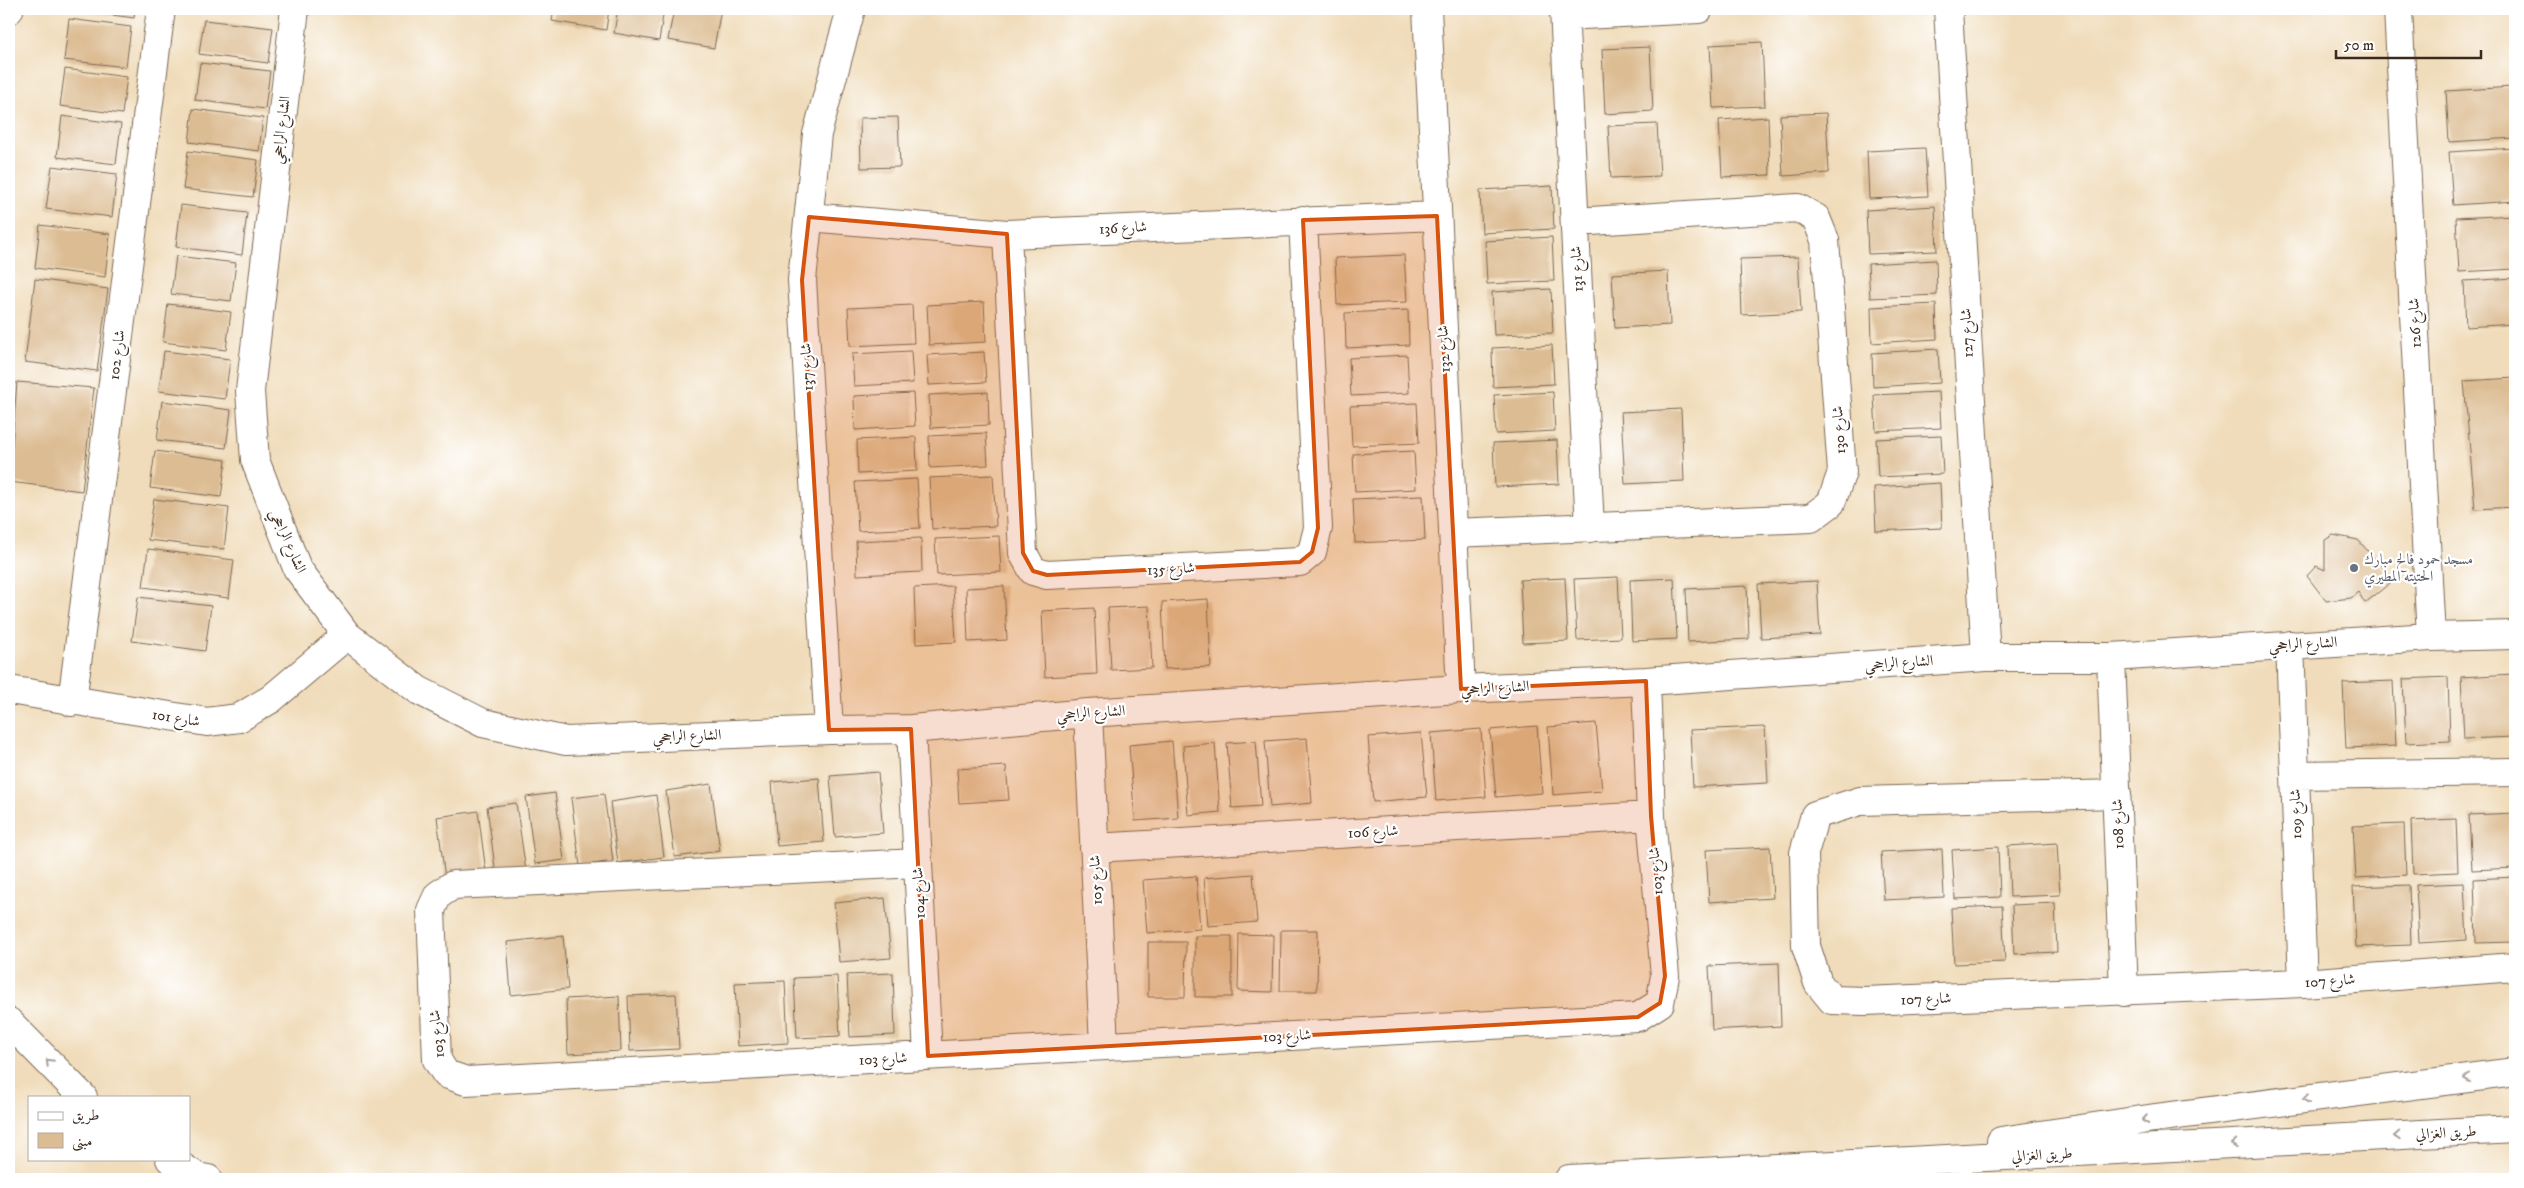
<svg xmlns="http://www.w3.org/2000/svg" width="2524" height="1188" font-family="'IM FELL DW Pica',Amiri,serif">
<style>
.building{fill:#dcbc92}
.lines{fill:none;stroke-linecap:round;stroke-linejoin:round}
.minor-casing{stroke:#7a6855;stroke-width:30}
.major-casing{stroke:#7a6855;stroke-width:30}
.highway-casing{stroke:#7a6855;stroke-width:30}
.minor{stroke:#fff;stroke-width:28}
.major{stroke:#fff;stroke-width:28}
.highway{stroke:#fff;stroke-width:28}
.oneway{stroke:#a79f9a}
.marked{fill:#d7540e;fill-opacity:0.2;stroke:#d7540e;stroke-width:4;stroke-linejoin:round}
.worship-dot{fill:#6b7280;stroke:#fff;stroke-width:2}
.labels{text-anchor:middle;dominant-baseline:central;stroke-width:4.5;stroke-linejoin:round;paint-order:stroke}
.street-label{font-size:15px;fill:#3b2a1e;stroke:#fff}
.worship-label{font-size:15px;fill:#5b616d;stroke:#fff;text-anchor:start}
</style>
<rect width="100%" height="100%" fill="#fff"/>
<filter id="ink" filterUnits="userSpaceOnUse"><feTurbulence type="fractalNoise" baseFrequency=".02" numOctaves="2"/><feDisplacementMap in="SourceGraphic" scale="10" xChannelSelector="R" yChannelSelector="G"/><feConvolveMatrix kernelMatrix="1 2 1 2 8 2 1 2 1" color-interpolation-filters="sRGB"/></filter>
<filter id="wash" filterUnits="userSpaceOnUse"><feTurbulence type="fractalNoise" baseFrequency=".0096" numOctaves="4" result="noise"/><feDisplacementMap in="SourceGraphic" scale="20" xChannelSelector="R" yChannelSelector="G"/><feGaussianBlur stdDeviation="1.12" result="paint"/><feColorMatrix in="noise" values="0 0 0 0 0 0 0 0 0 0 0 0 0 0 0 0 0 1.4 0 .05"/><feComposite in="paint" operator="in"/></filter>
<g filter="url(#wash)">
<rect width="100%" height="100%" fill="#f0dcba"/>
<g id="blocks">
<path class="building" d="M68,9h67l-1,9z
M554,9h55l-3,21 -54,-9z
M618,9h46l-5,32 -45,-8z
M674,9h47l-7,39 -46,-8z
M69,19l62,8 -5,40 -62,-7z
M204,20l69,8 -5,35 -69,-9z
M1762,42l3,64 -52,2 -3,-63z
M1650,47l3,64 -48,3 -3,-65z
M200,63l70,8 -5,38 -70,-9z
M65,69l62,8 -5,37 -62,-8z
M2513,87l2,51 -66,4 -3,-51z
M193,109l70,9 -4,33 -70,-9z
M1826,113l3,60 -46,3 -3,-61z
M62,116l59,8 -5,40 -59,-7z
M898,117l2,50 -39,1 -1,-50z
M1768,117l2,58 -48,2 -3,-57z
M1657,124l3,52 -49,2 -3,-52z
M1925,148l3,48 -59,3 -2,-48z
M2515,148v53l-62,4 -4,-53z
M188,151l70,9 -5,37 -70,-8z
M52,166l65,8 -5,43 -66,-8z
M1552,186l2,43 -72,4 -2,-43z
M181,205l66,8 -5,42 -66,-8z
M1935,206l2,45 -69,3 -2,-44z
M2515,215v54l-56,3 -3,-54z
M40,225l70,9 -5,43 -70,-9z
M1552,237l2,44 -67,3 -2,-43z
M1404,255l3,47 -70,3 -2,-47z
M176,256l60,7 -5,38 -60,-7z
M1798,257l3,55 -59,3 -2,-56z
M1936,260l1,35 -67,3 -2,-34z
M1668,271l2,54 -55,3 -3,-54z
M2515,278v46l-49,3 -2,-46z
M35,279l73,10 -11,82 -72,-9z
M1551,289l2,44 -59,2 -2,-43z
M984,302l2,40 -57,3 -2,-40z
M168,304l63,8 -5,38 -63,-8z
M1936,304l1,35 -65,4 -1,-36z
M912,305l2,38 -64,3 -2,-38z
M1408,310l1,35 -63,3 -1,-35z
M1552,345l2,39 -61,3 -1,-39z
M1938,349l2,34 -67,4 -1,-34z
M164,351l66,8 -5,40 -66,-8z
M911,351l2,32 -59,3 -2,-32z
M984,352l2,30 -57,3 -2,-30z
M1407,355l2,38 -58,3 -2,-38z
M2515,378v129l-40,2 -11,-128z
M17,382l77,6 -12,103 -73,-9z
M988,392l1,33 -58,3 -2,-33z
M1553,392l2,39 -59,3 -2,-39z
M1939,392l2,36 -65,3 -2,-36z
M913,393l2,33 -60,4 -1,-34z
M162,401l69,9 -5,38 -69,-8z
M1417,403l2,40 -67,3 -2,-40z
M1681,409l3,72 -59,3 -4,-72z
M986,433l2,32 -58,3 -1,-32z
M1941,436l2,38 -65,3 -2,-38z
M916,437l1,34 -59,3 -1,-34z
M1557,440l2,44 -64,3 -2,-44z
M155,451l71,9 -5,37 -71,-9z
M1414,451l2,38 -61,3 -2,-38z
M993,475l3,51 -64,3 -3,-51z
M917,479l3,49 -62,3 -3,-49z
M1940,483l2,45 -66,3 -2,-44z
M1423,496l2,44 -70,3 -2,-44z
M154,499l75,9 -5,41 -76,-9z
M2333,535l25,5 36,40 -29,23 -7,-11 -7,6 -25,3 -19,-25 9,-10 9,4v-30z
M999,536l2,36 -64,3 -2,-36z
M921,538l1,34 -65,3 -1,-34z
M148,549l86,11 -5,38 -86,-11z
M1618,577l3,61 -44,2 -3,-61z
M1565,578l3,63 -45,2 -3,-63z
M1674,578l3,61 -45,2 -2,-61z
M1817,581l3,54 -59,3 -3,-54z
M953,586l3,56 -40,2 -2,-56z
M1004,586l3,54 -39,2 -2,-54z
M1747,586l2,53 -61,3 -2,-53z
M138,597l73,9 -6,45 -73,-10z
M1208,599l3,68 -46,2 -3,-67z
M1149,606l3,62 -41,2 -3,-62z
M1094,608l3,66 -52,3 -3,-66z
M2513,674l2,63 -51,2 -3,-62z
M2448,677l2,64 -44,2 -3,-64z
M2393,681l3,65 -50,2 -3,-65z
M1596,723l6,68 -49,4 -5,-68z
M1537,726l5,67 -46,4 -6,-67z
M1765,727l3,56 -75,4 -3,-57z
M1481,729l5,68 -50,4 -5,-68z
M1421,733l6,64 -54,5 -5,-65z
M1307,738l5,65 -42,4 -5,-66z
M1172,741l6,77 -43,3 -6,-76z
M1256,741l5,65 -29,2 -5,-65z
M1215,743l5,69 -32,3 -5,-69z
M1006,766l3,34 -50,3 -2,-34z
M878,772l5,61 -48,4 -5,-61z
M819,778l5,64 -47,4 -5,-64z
M711,784l9,67 -45,6 -9,-66z
M555,793l9,67 -29,4 -9,-67z
M604,794l9,67 -33,5 -9,-68z
M656,795l8,62 -46,6 -8,-61z
M516,803l10,68 -30,4 -9,-68z
M478,811l8,61 -41,6 -8,-61z
M2515,813v55l-43,2 -3,-55z
M2456,819l2,53 -45,2 -2,-53z
M2404,824l2,51 -50,3 -3,-52z
M2057,843l3,52 -50,2 -2,-51z
M1770,847l3,51 -64,4 -3,-52z
M1998,847l2,50 -45,2 -3,-49z
M1942,849l2,48 -60,3 -3,-48z
M1253,874l4,48 -49,4 -4,-48z
M1196,876l4,53 -53,4 -4,-53z
M2515,877v65l-39,1 -2,-64z
M2464,883l3,57 -48,3 -3,-58z
M2409,885l2,60 -55,2 -3,-60z
M885,898l6,60 -52,4 -5,-59z
M2055,903l2,49 -43,2 -2,-49z
M2002,906l3,56 -51,2 -3,-56z
M1281,930h37l-1,61h-37z
M1239,934l34,1 -1,57 -34,-1z
M563,936l5,53 -57,6 -4,-53z
M1195,936h37v61h-37z
M1148,942h38l-1,55h-37z
M1779,963l2,63 -69,4 -3,-64z
M893,973l2,62 -45,2 -3,-62z
M837,976l3,60 -43,2 -3,-60z
M785,981l3,62 -50,3 -3,-63z
M676,994l3,55 -49,2 -2,-55z
M619,996l2,55 -53,3 -2,-55z"/>
</g>
</g>
<g filter="url(#ink)">
<use href="#blocks" fill-opacity="0" stroke="#7a6855" stroke-width="1"/>
<g class="lines">
<defs>
<path id="minor" d="M295,9l-45,382 5,69 42,108 50,67 71,55 65,33 83,18 263,-11 82,-1 177,-16 373,-24 185,-8 340,-24h125l320,-20 84,-2
M1427,9l34,680
M1564,9l26,519
M1948,9l38,648
M2398,9l33,628
M9,10v-1
M1564,16l135,-7
M809,217l198,17 430,-18
M1007,234l16,319 10,18 14,4 253,-13 12,-10 6,-24 -15,-308
M1453,533l358,-15 20,-15 11,-31 -17,-232 -9,-22 -18,-10 -223,14
M2290,645l13,338
M2111,657l13,335
M9,690l198,32 32,-4 32,-19 76,-64
M72,702l89,-693
M1088,713l16,333
M911,729l17,327
M829,730l-27,-450 15,-146 34,-125
M2295,775l220,-3
M2117,794l-257,7 -45,14 -11,38 2,93 12,37 14,17 33,1 438,-18 212,-16
M1094,848l557,-32
M918,863l-465,22 -15,10 -7,15 6,150 9,14 20,7 1172,-64 22,-14 5,-27 -14,-160 -5,-135"/>
<path id="major" d="M9,1022l74,75
M170,1159l27,18 11,2"/>
<path id="highway" d="M2001,1141l154,-23 360,-46
M1569,1179l946,-50"/>
</defs>
<use href="#minor" class="minor-casing"/>
<use href="#major" class="major-casing"/>
<use href="#highway" class="highway-casing"/>
<use href="#minor" class="minor"/>
<use href="#major" class="major"/>
<use href="#highway" class="highway"/>
</g>
<defs><path id="oneway-chevron" d="M-2-3.5L2.5 0L-2 3.5" fill="none" stroke-width="1.6" stroke-linecap="round" stroke-linejoin="round" transform="scale(1.25)"/></defs>
<g class="oneway">
<use href="#oneway-chevron" transform="translate(49 1062) rotate(-135)"/>
<use href="#oneway-chevron" transform="translate(2467 1078) rotate(173)"/>
<use href="#oneway-chevron" transform="translate(2306 1099) rotate(173)"/>
<use href="#oneway-chevron" transform="translate(2145 1120) rotate(171)"/>
<use href="#oneway-chevron" transform="translate(2397 1136) rotate(177)"/>
<use href="#oneway-chevron" transform="translate(2234 1144) rotate(177)"/>
</g>
</g>
<path class="marked" d="M1437,216l24,473 185,-8 5,135 14,160 -5,27 -22,14 -710,39 -17,-327 -82,1 -27,-450 7,-63 198,17 16,319 10,18 14,4 253,-13 12,-10 6,-24 -15,-308z"/>
<circle class="worship-dot" cx="2354" cy="568" r="5"/>
<g class="labels">
<g class="street-label">
<text transform="translate(281 130) rotate(-83)">الشارع الراجحي</text>
<text transform="translate(1123 228) rotate(-3)">شارع 136</text>
<text transform="translate(1577 269) rotate(-93)">شارع 131</text>
<text transform="translate(2415 323) rotate(-93)">شارع 126</text>
<text transform="translate(1967 333) rotate(-93)">شارع 127</text>
<text transform="translate(1444 349) rotate(-93)">شارع 132</text>
<text transform="translate(117 355) rotate(-83)">شارع 102</text>
<text transform="translate(807 367) rotate(-93)">شارع 137</text>
<text transform="translate(1839 430) rotate(-94)">شارع 130</text>
<text transform="translate(288 541) rotate(66)">الشارع الراجحي</text>
<text transform="translate(1171 569) rotate(-3)">شارع 135</text>
<text transform="translate(2303 644) rotate(-3)">الشارع الراجحي</text>
<text transform="translate(1899 663) rotate(-4)">الشارع الراجحي</text>
<text transform="translate(1495 688) rotate(-3)">الشارع الراجحي</text>
<text transform="translate(1091 713) rotate(-4)">الشارع الراجحي</text>
<text transform="translate(176 718) rotate(9)">شارع 101</text>
<text transform="translate(687 736) rotate(-2)">الشارع الراجحي</text>
<text transform="translate(2296 814) rotate(-92)">شارع 109</text>
<text transform="translate(2118 824) rotate(-92)">شارع 108</text>
<text transform="translate(1373 832) rotate(-3)">شارع 106</text>
<text transform="translate(1656 871) rotate(-95)">شارع 103</text>
<text transform="translate(1096 880) rotate(-93)">شارع 105</text>
<text transform="translate(919 893) rotate(-93)">شارع 104</text>
<text transform="translate(2330 981) rotate(-4)">شارع 107</text>
<text transform="translate(1926 999) rotate(-2)">شارع 107</text>
<text transform="translate(437 1034) rotate(-96)">شارع 103</text>
<text transform="translate(1287 1036) rotate(-3)">شارع 103</text>
<text transform="translate(883 1059) rotate(-3)">شارع 103</text>
<text transform="translate(2446 1133) rotate(-3)">طريق الغزالي</text>
<text transform="translate(2042 1155) rotate(-3)">طريق الغزالي</text>
</g>
<g class="worship-label">
<text x="2364" y="559">مسجد حمود فالح مبارك<tspan x="2364" dy="17">الحتيته المطيري</tspan></text>
</g>
</g>
<rect width="2524" height="1188" fill="none" stroke="#fff" stroke-width="30"/>
<rect x="28" y="1096" width="162" height="65" fill="#ffffff" stroke="#b1aaa5"/>
<rect x="38" y="1112" width="25" height="8" fill="#ffffff" stroke="#b1aaa5"/>
<text x="72" y="1120" font-size="15" fill="#3b2a1e">طريق</text>
<rect x="38" y="1133" width="25" height="15" fill="#dcbc92" stroke="#b1aaa5"/>
<text x="72" y="1146" font-size="15" fill="#3b2a1e">مبنى</text>
<path d="M2336 50v8h145v-8" fill="none" stroke="#3b2a1e" stroke-width="2.5"/>
<text x="2344" y="50" font-size="15" fill="#3b2a1e" stroke="#ffffff" stroke-width="4" paint-order="stroke">50 m</text>
</svg>
